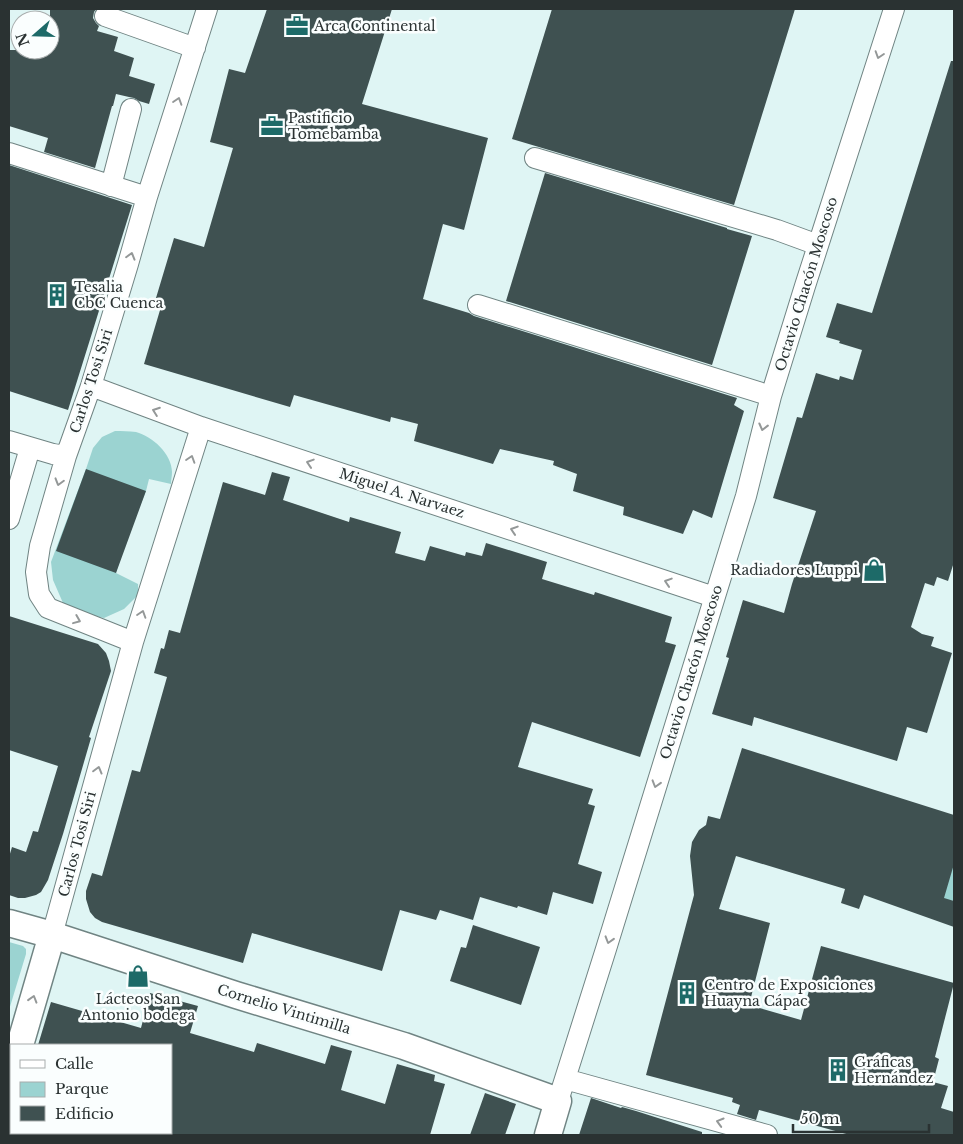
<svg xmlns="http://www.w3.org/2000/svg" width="963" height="1144" font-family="'Libre Baskerville',serif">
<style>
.green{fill:#9bd3d1}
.building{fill:#3f5151}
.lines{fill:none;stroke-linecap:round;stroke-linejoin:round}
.minor-casing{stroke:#708483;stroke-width:22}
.major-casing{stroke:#708483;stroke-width:29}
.minor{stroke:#fff;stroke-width:20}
.major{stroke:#fff;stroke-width:26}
.oneway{stroke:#949898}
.labels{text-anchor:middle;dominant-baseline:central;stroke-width:5;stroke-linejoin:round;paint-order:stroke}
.poi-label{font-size:14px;fill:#2a3232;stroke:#fafefe;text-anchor:start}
.street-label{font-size:14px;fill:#2a3232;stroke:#fafefe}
</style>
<rect width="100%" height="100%" fill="#dff5f4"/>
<path class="green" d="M115,431c7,0 14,0 21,1 16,4 36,22 36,40 0,4 -1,8 -1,12l-22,-5 -3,12 -17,42 -13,40 22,11v11l-14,14 -20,9 -19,-4 -22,-11 -10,-23 -2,-18 35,-93 7,-21 9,-11z
M954,836v65l-11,-2z
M9,942l14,4 3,3v5l-17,56z"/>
<path class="building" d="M50,9h46l-2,3 -1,6 3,5 3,3 -2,5 21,6 -4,14 20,7 -5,18 26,8 -6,20 -10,-3 -5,-3 -5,-1 -13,-3 -3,12h-1l-17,62 -51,-16 4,-14 -39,-12v-76h41z
M267,9h125l-30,95 126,34 -24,92 -21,-6 -20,75 46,14 5,3 263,82 -3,7 10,6 -32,107 -19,-8 -10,24 -60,-19 1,-8 -51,-16 4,-17 -24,-9 1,-4 -54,-12 -7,15 -79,-23 4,-17 -27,-7 -1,5 -96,-27 -4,12 -146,-43 19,-64 -7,-2 18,-60 30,9 29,-99 -23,-6 19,-73 16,4z
M552,9h243l-61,196 -222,-66z
M951,61h3v501l-6,19 -11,-4 -3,9 -9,-3 -14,44 11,7 12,3 -3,9 21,7 -25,80 -20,-6 -10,34 -143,-44 -2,9 -40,-12 17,-56 -3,-1 17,-57 41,13 8,-29 24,-73 -43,-13 24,-81 5,1 14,-45 23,7 1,-4 13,4 9,-30 -23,-7 1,-2 -14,-4 11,-34 35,10z
M9,165l123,40 -64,205 -59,-19z
M545,173l182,55v1l25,7 -40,129 -206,-64z
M86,469l60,22 -30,82 -60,-22z
M272,472l18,5 -7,23 66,22 1,-5 51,15 -6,21 30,8 5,-15 35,10 1,-4 16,4 4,-13 61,19 -5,17 52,16 1,-3 77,25 -7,25 11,3 -36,112 -108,-35 -14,45 75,22 -5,15 7,2 -17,58 24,8 -9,32 -40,-12 -6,23 -29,-9 -1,2 -37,-11 -7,23 -33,-10 -4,10 -36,-10 -18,61 -130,-38 -9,30 -141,-41 -7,-4 -5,-6 -4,-13v-8l6,-18 10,3 30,-106 8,2 27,-95 -13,-4 7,-25 3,1 5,-19 11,3 43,-151 42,13z
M9,616l89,28 8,9 3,8 2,10 -22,66 2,1 -28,96 -15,46 -7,12 -5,3 -11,3h-7l-9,-3v-38l3,-10 14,5 7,-21 5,1 20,-66 -49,-16z
M742,748l212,67v49l-10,34 10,3v26l-90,-32 -5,14 -18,-6 4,-14 -109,-33 -17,53 51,14 -21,82 52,15 20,-74 133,37 -19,74 4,2 -6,23 15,4 -7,22 13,4v23h-104l-91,-25 -3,10 -19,-6 3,-9 -8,-3 1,-4 -87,-23 48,-180 -4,-39 2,-14 7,-12 7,-5 2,-9 12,3z
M473,925l67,22 -19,58 -71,-24 11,-34 5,1z
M150,993l48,13 -8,27 64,19 3,-9 68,21 6,-19 21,6 -11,39 44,14 12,-40 38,11 -1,6 11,3 -15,51h-259v-90h-133l13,-43 90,26z
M485,1093l31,11 -11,31h-35z
M591,1098l30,10 1,-1 14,4 66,21v3h-123z"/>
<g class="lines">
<defs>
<path id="minor" d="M105,16l90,32
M9,153l138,44
M535,158l242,72 41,15
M111,186l20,-77
M478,305l293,91
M91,386l110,41 513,170
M9,441l44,13 13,2
M9,519l21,-71
M133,642l-85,-34 -9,-14 -3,-22 4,-26 26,-90 25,-70 37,-122 19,-67 60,-188
M52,935l81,-293 68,-215
M565,1079l202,56
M558,1101l48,-152 140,-453 25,-100 34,-110 89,-277"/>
<path id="major" d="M9,923l43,12 184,60 168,51 154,55 -10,34
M20,1045l32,-110
M9,1082l2,-9"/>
</defs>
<use href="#minor" class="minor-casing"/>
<use href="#major" class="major-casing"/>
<use href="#minor" class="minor"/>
<use href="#major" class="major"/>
</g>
<defs><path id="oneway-chevron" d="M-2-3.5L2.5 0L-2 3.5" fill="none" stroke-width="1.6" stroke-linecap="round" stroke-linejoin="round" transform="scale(1.25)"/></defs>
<g class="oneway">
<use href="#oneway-chevron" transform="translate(879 55) rotate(108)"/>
<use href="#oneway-chevron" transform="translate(178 101) rotate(-72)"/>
<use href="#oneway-chevron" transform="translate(131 256) rotate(-74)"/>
<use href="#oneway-chevron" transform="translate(156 411) rotate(-160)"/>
<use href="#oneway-chevron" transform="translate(763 427) rotate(104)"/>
<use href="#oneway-chevron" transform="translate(191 459) rotate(-72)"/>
<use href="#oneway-chevron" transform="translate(310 463) rotate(-162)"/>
<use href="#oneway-chevron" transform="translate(59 482) rotate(106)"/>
<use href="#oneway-chevron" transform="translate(514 530) rotate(-162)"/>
<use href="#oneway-chevron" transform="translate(668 582) rotate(-162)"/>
<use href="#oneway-chevron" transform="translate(142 614) rotate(-72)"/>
<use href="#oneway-chevron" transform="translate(77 620) rotate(22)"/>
<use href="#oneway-chevron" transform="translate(98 770) rotate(-75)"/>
<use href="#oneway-chevron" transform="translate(656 784) rotate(107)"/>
<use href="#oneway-chevron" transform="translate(609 940) rotate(107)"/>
<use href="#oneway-chevron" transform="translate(33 999) rotate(-73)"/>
<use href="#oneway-chevron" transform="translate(720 1122) rotate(-164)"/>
</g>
<defs>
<symbol id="office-bare" viewBox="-9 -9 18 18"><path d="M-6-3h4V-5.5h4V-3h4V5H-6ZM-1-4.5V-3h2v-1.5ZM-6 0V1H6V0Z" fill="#1d6a68" stroke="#fafefe" stroke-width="2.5" paint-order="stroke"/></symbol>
<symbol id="building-bare" viewBox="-9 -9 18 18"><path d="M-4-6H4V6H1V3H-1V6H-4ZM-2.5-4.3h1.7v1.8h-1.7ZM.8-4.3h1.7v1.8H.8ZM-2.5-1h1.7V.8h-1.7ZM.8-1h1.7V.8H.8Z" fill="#1d6a68" stroke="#fafefe" stroke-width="2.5" paint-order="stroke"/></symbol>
<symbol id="shop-bare" viewBox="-9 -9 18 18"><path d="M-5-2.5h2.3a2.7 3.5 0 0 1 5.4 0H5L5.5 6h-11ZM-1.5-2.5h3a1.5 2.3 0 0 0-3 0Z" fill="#1d6a68" stroke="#fafefe" stroke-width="2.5" paint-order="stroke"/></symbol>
</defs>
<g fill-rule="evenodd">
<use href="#office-bare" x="281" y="10" width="32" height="32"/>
<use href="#office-bare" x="256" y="110" width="32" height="32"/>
<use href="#building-bare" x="41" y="279" width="32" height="32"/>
<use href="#shop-bare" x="858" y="554" width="32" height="32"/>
<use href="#shop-bare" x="122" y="960" width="32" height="32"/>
<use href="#building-bare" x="671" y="977" width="32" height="32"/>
<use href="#building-bare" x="822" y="1054" width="32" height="32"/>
</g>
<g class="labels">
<g class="poi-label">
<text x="314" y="26">Arca Continental</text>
<text x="288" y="118">Pastificio<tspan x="288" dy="16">Tomebamba</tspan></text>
<text x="74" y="287">Tesalia<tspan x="74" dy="16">CbC Cuenca</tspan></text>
<text x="858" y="570" text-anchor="end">Radiadores Luppi</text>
<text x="704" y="985">Centro de Exposiciones<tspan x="704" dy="16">Huayna Cápac</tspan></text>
<text x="138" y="999" text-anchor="middle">Lácteos San<tspan x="138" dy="16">Antonio bodega</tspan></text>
<text x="854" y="1062">Gráficas<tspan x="854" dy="16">Hernández</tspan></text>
</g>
<g class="street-label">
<text transform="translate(806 284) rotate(-73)">Octavio Chacón Moscoso</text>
<text transform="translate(91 381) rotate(-72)">Carlos Tosi Siri</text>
<text transform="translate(402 493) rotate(18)">Miguel A. Narvaez</text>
<text transform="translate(691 672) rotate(-73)">Octavio Chacón Moscoso</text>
<text transform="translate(77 844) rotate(-75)">Carlos Tosi Siri</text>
<text transform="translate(284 1009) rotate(17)">Cornelio Vintimilla</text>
</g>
</g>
<rect width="963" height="1144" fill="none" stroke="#2a3232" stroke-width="20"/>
<rect x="10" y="1044" width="162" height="90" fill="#fafefe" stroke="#a7acac"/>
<rect x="20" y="1060" width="25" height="8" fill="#ffffff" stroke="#a7acac"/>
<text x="55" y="1069" font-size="15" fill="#2a3232">Calle</text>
<rect x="20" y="1082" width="25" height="15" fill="#9bd3d1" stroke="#a7acac"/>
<text x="55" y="1094" font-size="15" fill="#2a3232">Parque</text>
<rect x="20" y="1106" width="25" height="15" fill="#3f5151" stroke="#a7acac"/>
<text x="55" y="1119" font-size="15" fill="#2a3232">Edificio</text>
<g transform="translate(35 35) rotate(250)"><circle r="24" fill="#fafefe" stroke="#a7acac"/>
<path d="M0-4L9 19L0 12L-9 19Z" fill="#1d6a68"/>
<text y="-8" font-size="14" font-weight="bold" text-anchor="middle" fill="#2a3232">N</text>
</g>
<path d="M793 1124v8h136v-8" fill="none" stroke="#2a3232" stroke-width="2.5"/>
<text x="800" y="1124" font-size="15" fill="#2a3232" stroke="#fafefe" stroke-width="4" paint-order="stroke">50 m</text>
</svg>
